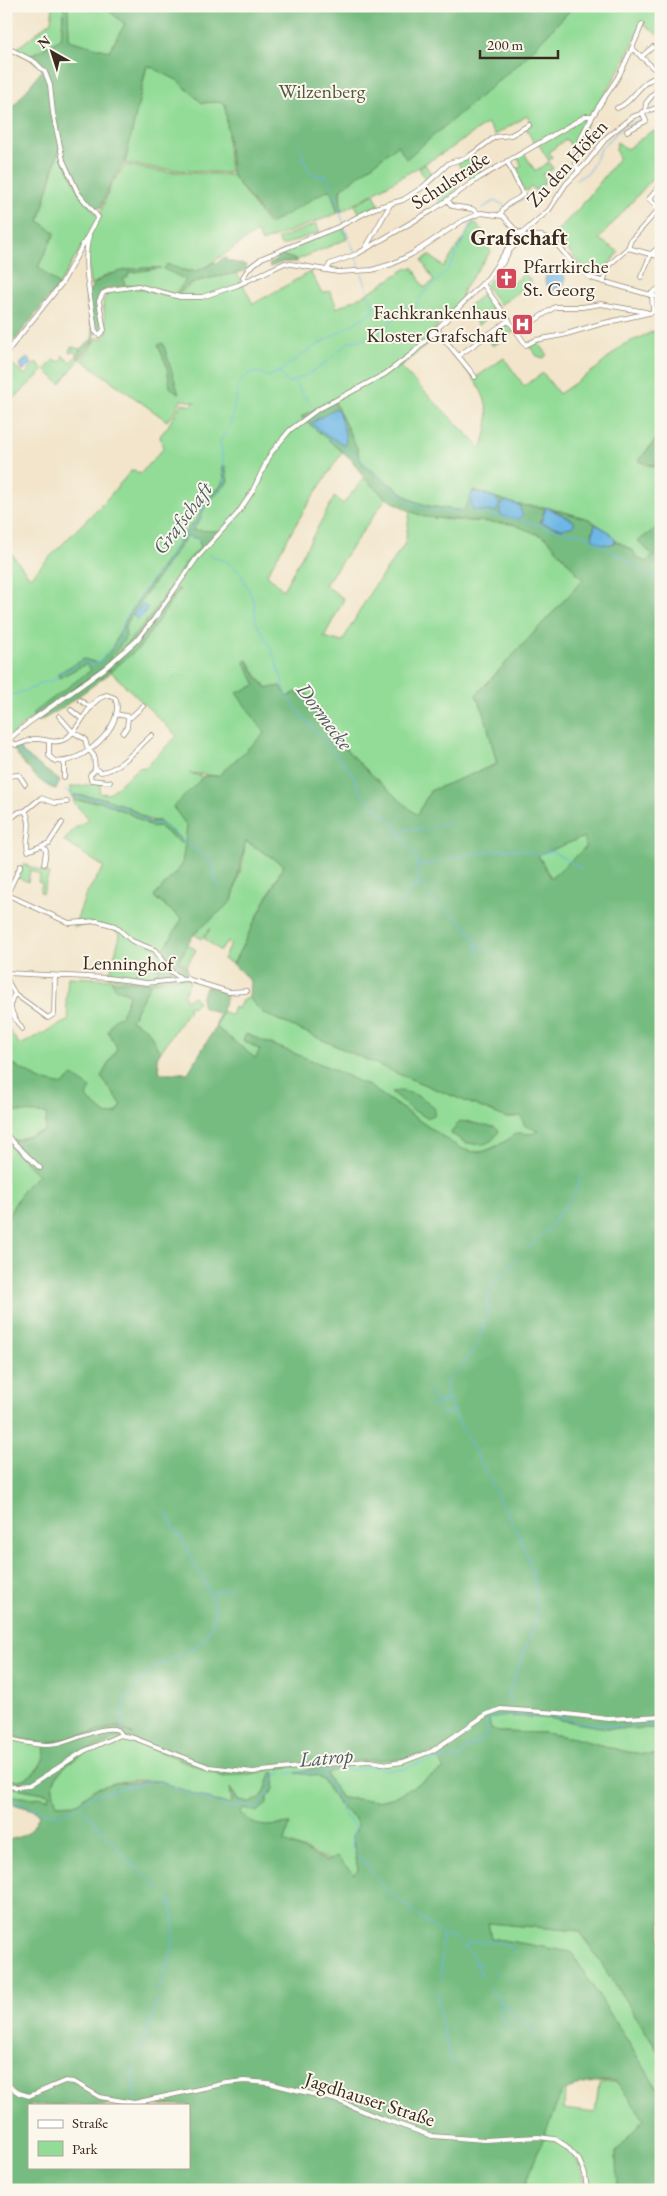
<svg xmlns="http://www.w3.org/2000/svg" width="667" height="2196" font-family="'EB Garamond',serif">
<style>
.green{fill:#93dc97;stroke:#67835a;fill-rule:evenodd}
.forest{fill:#76bc80;stroke:#58734f;fill-rule:evenodd}
.water{fill:#6db7e6;stroke:#547082}
.lines{fill:none;stroke-linecap:round;stroke-linejoin:round}
.stream{stroke:#6db7e6;stroke-width:1}
.minor-casing{stroke:#968874;stroke-width:5.5}
.minor{stroke:#fff;stroke-width:4}
.labels{text-anchor:middle;dominant-baseline:central;stroke-width:4;stroke-linejoin:round;paint-order:stroke}
.park-label{font-size:20px;fill:#51563c;stroke:#fbf7ec}
.street-label{font-size:20px;fill:#3b2a1e;stroke:#fbf7ec}
.poi-label{font-size:20px;fill:#3b2a1e;stroke:#fbf7ec;text-anchor:start}
.water-label{font-size:21px;font-style:italic;fill:#4c5b64;stroke:#fbf7ec}
.quarter-label{font-size:22px;font-weight:bold;fill:#3b2a1e;stroke:#fbf7ec}
</style>
<rect width="100%" height="100%" fill="#fbf7ec"/>
<filter id="ink" filterUnits="userSpaceOnUse"><feTurbulence type="fractalNoise" baseFrequency=".02" numOctaves="2"/><feDisplacementMap in="SourceGraphic" scale="10" xChannelSelector="R" yChannelSelector="G"/><feConvolveMatrix kernelMatrix="1 2 1 2 8 2 1 2 1" color-interpolation-filters="sRGB"/></filter>
<filter id="wash" filterUnits="userSpaceOnUse"><feTurbulence type="fractalNoise" baseFrequency=".0096" numOctaves="4" result="noise"/><feDisplacementMap in="SourceGraphic" scale="20" xChannelSelector="R" yChannelSelector="G"/><feGaussianBlur stdDeviation="1.12" result="paint"/><feColorMatrix in="noise" values="0 0 0 0 0 0 0 0 0 0 0 0 0 0 0 0 0 1.4 0 .05"/><feComposite in="paint" operator="in"/></filter>
<g filter="url(#wash)">
<rect width="100%" height="100%" fill="#f2e5cb"/>
<path class="green" d="M53,6h11l-3,33 -33,18 -14,-6 37,-30z
M68,6h35l22,18 -16,28 -40,-12z
M293,6h4l-70,130 3,35 -1,2 -69,-4 -35,-6 22,-98 30,15 25,23 15,-1 8,2 3,28z
M574,6h87v31l-19,-14c-8,19 -17,38 -28,56 -15,25 -30,45 -39,72l-9,-12 -17,13 3,5 -3,4 -11,-18 -3,2 -9,-17 6,-4 -5,-8 -32,19 -8,-12 -34,24 -112,65 -1,-22 58,-45 8,13 116,-97z
M661,129v40l-62,70 20,13 -13,15 -4,10c-25,-9 -31,-25 -47,-44l27,-28 37,-47 -3,-7 1,-9 10,7 22,-16z
M60,147l21,50 18,20 13,-34 14,-18 33,6 73,4 36,49 60,-34 3,1 7,22 -76,29 -5,-10 -59,40 -15,-2 -5,5 8,5 -11,15 -38,-10 -12,1 -2,-8 5,-5 30,-5 -50,6 -18,12 -3,-43 -2,-2 -26,44 -21,-18 17,-34 -16,-12z
M524,153l11,18 14,-9 4,7 -11,6 4,6 -11,9 -4,-3 -4,4 -4,-2 -9,-18 8,-5 -5,-9z
M465,160l10,1 7,13 -10,7 -5,-8 -4,2 -5,-13z
M425,164l8,13 -6,6 -8,-15z
M453,181l5,10 -17,13 -6,-10z
M374,194l5,11 -19,9 -5,-9z
M474,222l8,8 -3,9 12,12 -28,39 -1,10 -28,29 20,28 8,3 13,18 29,-20 20,28 19,-13 16,21 38,-26 26,-23 38,-17v105l-22,27 7,5 15,3v8l-8,9 8,12v28l-23,16 15,14 -6,7 -10,-4 -4,-7 -18,-11 -6,-8 -20,-13 -43,-12 -27,-2 -46,-15 -9,22 -36,-6 -16,-6 -47,-34 -6,-9 -2,-9 -24,-49 -32,18 42,34 -40,61 -36,62 16,16 52,-94 8,8 21,-26 22,20 -61,87 19,14 -20,38 18,5 29,-51 34,-47 5,-33c31,13 67,8 100,13 12,2 26,9 37,14l36,42 -107,115 8,17 13,52 -67,27 -13,25c-37,-33 -91,-79 -111,-124l-8,4 -2,-4 -9,5c-24,-10 -26,-14 -39,-37l-3,1 12,24 -20,8 28,40 -47,43 -29,-3 15,4 -31,30 15,19 -6,39 -28,32 28,22 -21,35 29,27 -6,14 2,6 7,-5 2,1 3,6 -4,4 -7,-1 2,4 -29,43 -12,-23 -17,-10 20,-37 -42,-6 11,-42c-11,-13 -30,-11 -46,-8l12,-33 18,-27 -40,-26 11,-13 14,-9 -15,-16 -4,-16 31,-4 -2,10 10,1 29,-26 7,-1 32,-31 -71,-69 -81,56 -19,17v-193l24,30 76,-77 25,-29 3,-1 6,4 23,-25 -3,-13 8,-10 14,-23 8,3 5,-4 -14,-2 -7,13 -7,8 -85,-61 15,-22h5l5,-4 -4,-32 4,-8c23,-11 45,-3 69,3 18,-20 36,-18 61,-24l16,31 57,-32 12,21 8,-2 7,17 29,-14 43,-27 2,2 2,-2 11,21 10,-7 -12,-20 7,-6 15,12zM437,336c29,37 66,58 44,112l-81,-81zM74,795c19,2 36,5 54,12 11,5 18,15 31,14l23,23 -24,-18 -6,1 -22,-13 -27,-12z
M316,224l4,8 -39,14 -3,-7z
M343,227l4,12 -50,21 -20,-6z
M525,273l7,10 -32,22 -15,-20 5,-5 7,-1 5,6 5,-3 3,4z
M484,293l12,18 -18,14 -12,-17z
M509,322l5,8 -4,5 -17,11 -6,-9 4,-3 -1,7 3,2h5l2,-4 -1,-4 -7,-2z
M537,341l10,13 -3,4 -7,-2 -8,-10z
M71,347l9,2 -3,8 3,2 -20,25 -15,-14 9,-11 6,3 3,-3 -1,-4 8,7 8,-7 -5,-4 -2,2 -2,-2z
M6,359l19,16 11,-13 8,8 -38,36z
M584,837l3,10 -35,32 -14,-24z
M245,841l39,23 -51,100 -10,-5 8,-16 -3,-2 -8,10 -16,-13 7,-10 -10,11 -7,-5 38,-33 11,-40z
M23,864l26,10 -6,19 -3,-1 2,-9 -4,-1 2,-7 -10,-5 -2,12 -11,-5z
M188,945l8,5 -9,15 -8,-5z
M68,977l42,2 20,14 -9,23 -4,32 -16,29 21,28 -6,9 -9,1 -21,-17 -23,-13 -23,-5 -34,-20v-29l3,-1 11,15 49,-25 -3,-18z
M249,998l14,15 133,60 111,45 14,-2 17,14 -5,5 -17,-1 -15,10 -18,8h-15l-13,-7 -86,-59 -46,-21 -77,-31 -3,6 17,10 -5,8 -39,-31 6,-16 9,4 3,-8 4,2 4,-9zM468,1121l8,3 -9,20 -16,-11 1,-3z
M6,1111l41,2 -2,18 -33,10 -6,-7z
M6,1143l33,32 -14,12 -19,32z
M507,1716l55,3 15,4 84,5v28l-34,-4 -53,-14 -30,-5 -46,-1 -8,-5 -1,-8z
M6,1735l37,8c7,16 -9,35 -24,37 -4,1 -9,-1 -13,-1z
M124,1737l100,40 6,-3 202,-24 12,19 -49,28 -17,4 -36,-3 -14,-20 -1,-5 17,-6 -46,6 19,2 6,5 16,25 16,14 2,5 -1,7 -4,4 6,35 -4,4c-13,-12 -51,-24 -70,-32l6,-18c-22,2 -36,6 -50,-12 19,-17 35,-6 35,-39h-4c-7,22 -8,32 -33,28l-4,-9 -4,1 2,8 -4,4c-18,-5 -34,-11 -52,-17 -6,-2 -12,-7 -18,-7 -27,-3 -61,1 -80,22l-21,1c-2,-6 -5,-14 -4,-20 6,-22 50,-43 71,-47z
M6,1786l43,8 -1,5 -34,-3 -8,-5z
M488,1923l92,8 81,124v39l-90,-142 -80,-14z
M606,2082h11l27,37 -28,33 1,38h-28c-5,-28 -16,-50 -46,-54l19,-45 3,-2 -1,20 31,4 4,-29z
M543,2138c29,6 39,24 43,52h-63z"/>
<path class="forest" d="M64,6h4l1,34 40,11 16,-27 -22,-18h471l-52,55 -116,98 -8,-14 -58,45 1,22 -3,1 -7,-22 -3,-1 -58,34 -38,-49 -7,-71 -8,-2 -15,1 -25,-23 -30,-15 -22,98 -14,20 -10,24 -7,2 -13,-12 -22,-49 -20,73 16,12 -17,34 21,18 -53,66v-235l37,-47 -15,-12 33,-18z
M277,254l20,6v2h-14l-13,5 -1,-3 9,-5z
M225,257l3,4 18,4v6l-50,10 -11,6 -9,10c-23,-6 -50,-16 -73,-6l-5,10 4,30 -8,2 1,6 -15,20 -3,-2 3,-8 12,-10 1,-4c-1,-9 -8,-31 -6,-38 6,-26 51,-31 74,-29l-33,5v4l-4,1 1,8 12,-1 38,10 11,-15 -22,-11 3,-5c22,9 27,11 47,-2l3,1z
M163,343l16,51 -9,-7 -3,-20 -9,-22z
M333,399l24,49 2,9 6,9 47,34 16,6 36,5 9,-21 31,11 -2,15 10,1 9,-6 -2,-6 26,3 -5,14 22,7 12,-8 -22,-12 37,10 6,5 -3,10c8,9 12,12 24,8l-1,-2 18,11 4,7 10,4 6,-7 -15,-14 23,-16v1203c-18,0 -37,2 -54,0 -39,-5 -79,-18 -118,-9l1,8 8,5 46,1 30,5 53,14 34,4v299l-81,-124 -92,-8 3,15 80,14 90,142v92l-4,4h-40l-1,-38 28,-33 -28,-38c-19,-1 -37,3 -54,10l-39,99h-517v-349c25,-8 22,-5 34,-27l-9,-5 -25,-7v-11l8,5 20,3 3,-2 11,2 1,-5 -43,-8v-7c4,0 9,2 13,1 15,-2 31,-22 24,-37l-37,-8v-516l19,-32 13,-12 -32,-32v-9l7,7 32,-10 2,-17 -41,-3v-51l34,20 23,5 10,-9 18,12 -5,10 21,17 9,-1 6,-9 -21,-28 16,-29 -9,-17 7,-13 6,-2 9,-22 -14,-5 -5,-9 40,3 -20,37 17,10 12,23 -3,4 3,16h28l27,-45 4,-14 -16,-7 -2,-9 6,-12 21,7 -12,34 39,31 5,-8 -17,-10 3,-6 77,31 46,21 86,59c18,10 30,9 47,-2 5,-2 9,-7 13,-9 8,-3 15,3 23,-3l-14,-6 -3,-9 -14,2 -111,-45 -133,-60 -14,-15 1,-17 -17,-17 51,-99 -38,-24 -14,60 -38,33 -16,27 9,6 1,10 -36,5 11,-24 -2,-4 21,-35 -28,-22 28,-32 5,-39 -14,-19 31,-31h14l47,-43 -29,-40 20,-8 -12,-24 3,-1 11,19 9,9 14,-2 7,11 8,-5 2,3 7,-3c21,45 75,91 112,123l13,-24 67,-27 -13,-52 -8,-17 107,-115 -36,-42 -35,-14 -87,-7 -15,-6 -24,-13 -22,-20 -13,-19 -50,-42zM319,418l25,27 -30,-24zM474,491l22,7v14l-26,-14zM584,837l2,10 -35,31 -13,-23zM117,1726l17,9 -18,-8 -67,16zM124,1737l100,40 6,-2h17l30,-7 45,-5 90,-5 20,-7 12,18 -49,28 -17,4 -36,-3 -14,-20 -1,-5 19,-7h-22l-28,7 21,3 6,4 16,25 16,14 2,5 -1,7 -4,4 6,35 -4,4 -17,-17 -10,4 -42,-19 5,-18c-21,2 -36,6 -50,-12l4,-4 13,4 10,-8v-7l7,-8 1,-16h-4c-7,22 -8,32 -33,28l-8,-13 2,13 -4,3 -21,-5 -47,-18 -45,2 -21,6 -16,14 -21,1c-2,-6 -5,-14 -4,-20 6,-22 49,-43 71,-47zM29,2105h160v62h-160z
M661,433v35l-22,-7z
M222,466h3l3,15c-5,10 -17,15 -22,24 -6,12 -3,14 -14,25l29,1c-10,10 -21,20 -30,31 -15,19 -55,88 -75,94l34,-39 35,-53 15,-16 -1,-9 -12,-3 -57,81 -5,11 1,9 -21,30 -72,50v-4l58,-43 -5,-6 -27,14 -1,-5 26,-14 14,4 13,-13 18,-36 60,-87 8,-7 7,-18 16,-15 4,-8z
M178,588l2,1 -40,58 -29,24 -3,-3 30,-26z
M107,669l3,4 -51,37 -21,12 -2,-3z
M19,746l4,7 37,28 -4,8c-14,-2 -38,-30 -43,-42z
M74,795l29,3 27,10 20,14 9,-1 24,20 -1,3 -24,-18 -6,1 -22,-13 -27,-12 -28,-1z
M400,1091c15,2 25,7 35,18l-1,6 -7,3 -16,-9 -20,-17z
M460,1121l35,6 4,4c-10,21 -34,14 -48,2z"/>
<path class="water" d="M545 280a10 10 0 1 1 20 0a10 10 0 1 1-20 0Z
M28,357l4,7 -9,7 -3,-7z
M334,409l4,1c3,11 10,25 7,35l-21,-11 -12,-11z
M474,491l22,7 4,7 -4,7 -23,-2 -3,-12z
M504,501l15,4 4,11 -5,3 -16,-3 -3,-4z
M546,507l28,14v5l-12,3 -21,-6z
M595,524l14,8 6,8v3c-8,3 -17,1 -23,-5z
M142,604l6,4 -10,12 -5,-5z"/>
<g class="lines">
<path class="stream" d="M652,106l9,-17
M646,117l15,-8
M298,143l2,4
M301,151l6,16 5,7 15,3 6,10
M576,180l13,-8 11,-22 17,-18 10,-7 16,-5
M334,192l9,30
M513,204l15,-7 18,-15
M483,208l12,-7 9,4
M344,226l11,27
M356,257l5,12
M362,274l6,17
M655,311l6,2
M279,372l25,-19 69,-41 1,-5 -5,-13
M293,381l19,25
M317,414l-9,7 2,2 22,18 24,15 53,46 20,8 27,2 8,-6
M472,493l-4,11 5,8 50,8 27,9 35,6 76,46
M186,536l12,1 5,8
M209,555l18,7 13,10 14,30 2,20 16,28 15,46 15,20 44,50 9,12 3,11 14,15 23,21 6,11 16,23 1,20 9,14
M6,697l30,-10 3,-4 14,-2 8,-10 7,-1 13,-9 11,4 7,-3 22,-23v-11l7,-14 24,-35 10,-9 8,-15 18,-24 11,-10 6,-16 18,-17 2,-9 -5,-39 9,-11 10,-45 8,-9 6,-3 8,1 7,4 11,-5 9,11c23,-8 44,-23 60,-41l27,-5 30,-29 10,-1 6,-11 27,-26 27,-53
M15,749l17,14 14,17 13,5
M65,790l11,7 24,2 18,8 8,1 24,15 13,1 45,36 5,8 2,11 5,9
M431,828l17,-7
M398,832l14,-3 15,1
M536,855l16,-4 30,18
M447,858c33,-2 49,-14 85,-6
M418,865l12,-1 9,-4
M408,891l12,-7
M430,898c13,13 30,19 40,34 6,9 8,15 19,19
M400,908l6,-13
M476,944l3,11
M574,1194l8,-20
M526,1250l21,-20 24,-32
M430,1392l4,7 5,3 9,-1
M430,1405l6,2 11,-6
M441,1414l12,-3
M211,1597l6,-7 14,-1
M511,1705l-3,-11 27,-70c5,-36 -6,-70 -22,-101 -7,-15 -18,-25 -22,-41l-38,-71 -8,-24 3,-7 18,-19 10,-15 10,-26 4,-31 13,-17 19,-17
M655,1714l1,-1
M122,1730l3,-31 10,-8 6,-11 15,-13 34,-16 15,-12 7,-15 3,-14 -5,-16 -8,-18 -8,-11 -6,-17 -17,-25 -5,-11
M322,1773l10,14 8,18
M6,1800l52,15 16,-5 17,-14 63,-16 76,28 12,-4 16,5 14,-22v-12l25,-3 24,1 8,-5 26,2 14,-4 19,4 16,-1 15,-6 42,-6 4,-8 19,-10 5,-20 15,-4 61,3 10,4 49,5 13,-3 24,2
M340,1809l14,17 -2,21 33,42 57,45v15
M84,1810l39,45 39,37
M6,1854l3,12 -3,21
M442,1934l12,4 7,6
M464,1947l7,6 10,23
M465,1948l4,-6h29l14,6 3,6
M475,1963l10,4
M494,1970l4,4
M441,1980l1,-27
M487,1986l13,14v14l8,13
M438,1991v14l13,59
M158,1992c11,-27 23,-64 11,-93
M501,2001l12,14 16,12 4,7
M138,2055l15,-40 3,-17
M135,2100l-3,-21 4,-15"/>
</g>
</g>
<g filter="url(#ink)">
<g class="lines">
<defs>
<path id="minor" d="M6,47l29,15 10,10 5,13 3,28 10,47 15,33 20,24 -36,66 -56,70
M633,49l28,26
M641,57l12,-10
M617,108c17,-5 25,-33 44,-30
M645,111l1,-8 15,-18
M627,131l19,-10 -4,-9
M579,171c-16,-21 28,-75 39,-94 9,-17 17,-35 24,-53
M448,201l4,5 20,3 6,4
M659,209l-10,-10 12,-14
M500,215c8,-17 15,-11 23,-21l-16,-33
M521,232l5,4h16l12,5 23,27 14,10 70,20
M89,236c-8,30 3,65 6,95l4,4 5,-5 -5,-29 4,-8 7,-3 28,-4 42,11h22l36,-12 47,-22 53,9 34,-2 20,-6 20,-10 50,-33 19,-8 22,3 16,18
M628,248l33,9
M365,249l25,-44
M497,267l5,-3 8,-14 16,-14
M327,270l3,-6 27,-10 76,-44 46,-32 107,-62h6
M641,277l10,-23 10,-9
M245,282l-2,-5 6,-9 13,-10 76,-31 37,-19 28,-8 20,-13 26,-24 19,-6 27,-20 16,-2 18,-10
M603,282l6,-17 19,-17 3,-8 30,-33
M483,284l43,61 10,-5 27,-5 37,-11 53,-12 -1,-16
M649,295l12,-8
M437,330c13,17 26,31 38,47
M517,332l38,-25h27l19,-3 45,8
M458,356l51,-36
M80,700l11,8
M71,710l11,9
M116,714l15,3 12,-11
M59,716l14,16 12,7 2,8 7,9 1,12 6,4c18,-1 38,-26 51,-37
M123,733l4,-6 1,-10
M8,741l8,4c6,-1 12,-5 18,-6 11,-1 20,6 31,0 17,-10 22,-39 42,-44l8,3c12,27 -34,68 -60,63l-6,-5v-14
M6,742l21,-18 77,-55 32,-28 18,-22 42,-60 42,-46 14,-21 19,-39 19,-23 27,-20 68,-36 28,-21 75,-75 24,-36 37,-32 17,-26 20,-20 21,-27 25,-20 29,-11
M6,765l3,-3
M96,769l-6,6 1,5 19,2
M6,776l13,-1 6,9
M64,777v-15
M6,808l2,-6
M25,811c9,13 -1,30 3,40l21,-8 13,-20
M6,822l13,-10 6,-1 16,-13 14,5 12,-1
M43,845l3,6 -2,13
M6,894l63,29 28,-2 18,5 17,15 23,9 14,20 13,9
M7,894l14,-29
M6,973l102,5 39,5 40,-4 42,13 18,-1
M6,973l2,9 7,12 33,24 6,-4 1,-37
M15,994c-10,12 0,25 7,35
M6,1135l34,33
M6,1738c17,4 34,9 51,6 16,-3 47,-20 61,-14l4,5
M6,1786l10,1 13,-1 55,-35 36,-16 14,3 75,29 44,5 73,-8 44,-3 18,3 15,-2 29,-11 55,-37 14,-5 57,4 51,6 52,-3
M6,2084l13,9 10,3 36,-15 9,1 26,15 34,6 93,-20 17,-2 24,2 68,17 44,18 52,18 53,4 53,-3 17,2 11,7 13,14 6,14 2,16"/>
</defs>
<use href="#minor" class="minor-casing"/>
<use href="#minor" class="minor"/>
</g>
</g>
<defs>
<symbol id="church-square" viewBox="-11 -11 22 22"><rect x="-9" y="-9" width="18" height="18" rx="4" fill="#d1495b" stroke="#fbf7ec"/><path d="M-1.2-6h2.4v3.5h3.3v2.4h-3.3V6h-2.4V-.1h-3.3v-2.4h3.3Z" fill="#fff"/></symbol>
<symbol id="hospital-square" viewBox="-11 -11 22 22"><rect x="-9" y="-9" width="18" height="18" rx="4" fill="#d1495b" stroke="#fbf7ec"/><path d="M-5-5h3v3.5h4V-5h3V5h-3V1.5h-4V5h-3Z" fill="#fff"/></symbol>
</defs>
<g fill-rule="evenodd">
<use href="#church-square" x="494" y="266" width="25" height="25"/>
<use href="#hospital-square" x="510" y="312" width="25" height="25"/>
</g>
<g class="labels">
<g class="park-label">
<text x="322" y="91">Wilzenberg</text>
</g>
<g class="street-label">
<text transform="translate(567 163) rotate(-48)">Zu den Höfen</text>
<text transform="translate(450 180) rotate(-33)">Schulstraße</text>
<text transform="translate(128 963) rotate(1)">Lenninghof</text>
<text transform="translate(370 2099) rotate(18)">Jagdhauser Straße</text>
</g>
<g class="poi-label">
<text x="523" y="266">Pfarrkirche<tspan x="523" dy="23">St. Georg</tspan></text>
<text x="507" y="312" text-anchor="end">Fachkrankenhaus<tspan x="507" dy="23">Kloster Grafschaft</tspan></text>
</g>
<g class="water-label">
<text transform="translate(182 518) rotate(-53)">Grafschaft</text>
<text transform="translate(325 716) rotate(53)">Dormecke</text>
<text transform="translate(326 1757) rotate(-5)">Latrop</text>
</g>
<g class="quarter-label">
<text x="519" y="237">Grafschaft</text>
</g>
</g>
<rect width="667" height="2196" fill="none" stroke="#fbf7ec" stroke-width="25"/>
<rect x="28" y="2104" width="162" height="65" fill="#fbf7ec" stroke="#aea59a"/>
<rect x="38" y="2120" width="25" height="8" fill="#ffffff" stroke="#aea59a"/>
<text x="72" y="2128" font-size="15" fill="#3b2a1e">Straße</text>
<rect x="38" y="2141" width="25" height="15" fill="#93dc97" stroke="#aea59a"/>
<text x="72" y="2154" font-size="15" fill="#3b2a1e">Park</text>
<g transform="translate(52 52) rotate(321)" stroke="#fbf7ec" stroke-width="4" paint-order="stroke">
<path d="M0-4L9 19L0 12L-9 19Z" fill="#3b2a1e"/>
<text y="-8" font-size="14" font-weight="bold" text-anchor="middle" fill="#3b2a1e">N</text>
</g>
<path d="M480 50v8h78v-8" fill="none" stroke="#3b2a1e" stroke-width="2.5"/>
<text x="487" y="50" font-size="15" fill="#3b2a1e" stroke="#fbf7ec" stroke-width="4" paint-order="stroke">200 m</text>
</svg>
